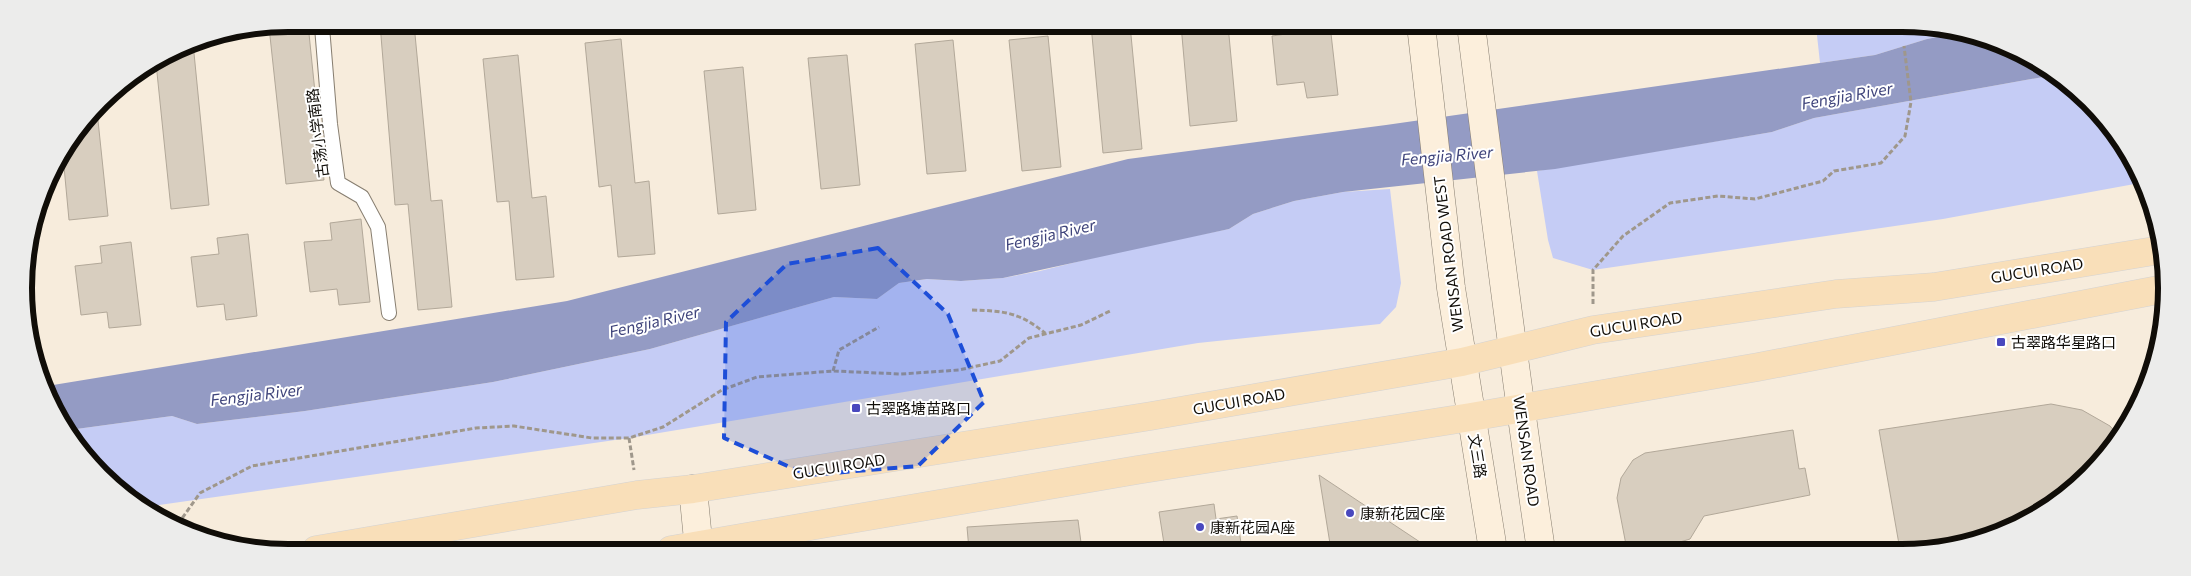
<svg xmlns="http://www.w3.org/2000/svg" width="2191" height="576" font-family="Commissioner,'Noto Sans SC',sans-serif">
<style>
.green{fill:#c5ccf5}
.water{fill:#949bc4}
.building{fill:#d8cebf;stroke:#b2a899}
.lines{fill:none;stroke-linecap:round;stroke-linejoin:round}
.lane-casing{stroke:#877e70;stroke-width:16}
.secondary-casing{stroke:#877e70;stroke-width:29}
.primary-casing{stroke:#d4d3d3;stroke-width:29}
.path{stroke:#9f978b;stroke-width:3;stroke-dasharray:5 2.5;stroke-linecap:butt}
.lane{stroke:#fff;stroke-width:14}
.secondary{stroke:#fcefdc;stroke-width:28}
.primary{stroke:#f9dfb9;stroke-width:28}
.marked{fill:#1d4ed8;fill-opacity:0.2;stroke:#1d4ed8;stroke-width:4;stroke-dasharray:10 6;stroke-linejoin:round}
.poi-dot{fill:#4948be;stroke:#fff;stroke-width:2}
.labels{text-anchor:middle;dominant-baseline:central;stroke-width:4;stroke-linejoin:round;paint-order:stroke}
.street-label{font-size:15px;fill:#100d08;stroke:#fff}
.poi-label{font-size:15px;fill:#100d08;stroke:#fff;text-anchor:start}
.water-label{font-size:16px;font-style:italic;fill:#3f447b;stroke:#fff}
.rim{fill:none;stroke:#100d08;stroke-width:6}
</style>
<rect width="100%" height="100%" fill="#f7ecdc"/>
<path class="green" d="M1816,26h122l21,7 -32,6 -52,16 -55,8z
M2054,75l59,52 27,56 -197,36 -350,51 -40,-12 -5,-18 -11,-69 235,-39 42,-14z
M1390,189l11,94 -5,24 -16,17 -182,19 -569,95 -484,69 -66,-58 -10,-19 103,-14 25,8 108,-13 188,-29 157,-33 184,-52 43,2 22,-16 28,-4 34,2 42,-3 37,-7 93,-23 96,-19 24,-15 41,-13 49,-9z"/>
<path class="water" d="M1959,33l76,26 19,16 -240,43 -42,14 -217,37 -212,23 -49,9 -41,13 -24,15 -226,49 -42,3 -34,-2 -28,4 -22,16 -43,-2 -184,52 -157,33 -188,29 -108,13 -25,-8 -103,14 -22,-44 520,-85 561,-142 258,-34 489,-70 52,-16z"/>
<path class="building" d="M288,24h20l16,156 -38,4 -17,-157z
M380,24h34l17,177 11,-1 10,107 -34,3 -10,-106 -13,1z
M1091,25h39l12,124 -39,4z
M1181,25h47l9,96 -47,5z
M1299,25h31l8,70 -31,3 -3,-16 -27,3 -5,-49 28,-4z
M1048,36l13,131 -39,4 -13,-131z
M621,39l14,144 14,-2 6,73 -37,3 -7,-72 -12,2 -14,-144z
M953,40l13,131 -39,3 -12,-130z
M193,43l16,162 -38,4 -15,-146 31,-19z
M518,55l14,143 14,-2 8,81 -38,3 -7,-79 -12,1 -14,-143z
M847,55l13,130 -39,4 -13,-131z
M743,67l13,143 -38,4 -14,-143z
M97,111l11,105 -39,4 -6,-64z
M361,219l9,83 -31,3 -2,-16 -27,3 -6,-50 28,-2 -2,-17z
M248,234l9,82 -31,4 -2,-16 -27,3 -6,-50 28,-3 -2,-16z
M131,242l10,83 -32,3 -2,-16 -26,3 -6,-49 27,-3 -2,-17z
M2051,404l31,6 28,16 8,9 -28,40 -70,50 -83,25h-37l-21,-120z
M1793,430l6,39 6,-1 5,27 -106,21 -14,23 -10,3 2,8h-55l-10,-52 4,-20 12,-18 12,-7z
M1319,475l113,75h-101z
M1214,504l2,15 21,-3 5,34h-77l-6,-38z
M1078,520l4,30h-113l-2,-23z"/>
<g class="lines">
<defs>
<path id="lane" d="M325,24l-3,3 8,97 8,59 24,14 16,30 11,86"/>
<path id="secondary" d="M1421,25l30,263 42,262
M1471,25c22,176 44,350 70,525
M693,489l6,61"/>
<path id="primary" d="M316,550l321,-55 56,-6 458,-73 311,-54 131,-32 243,-36 98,-7 226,-37
M671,550l466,-80 334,-53 287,-50 405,-78"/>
</defs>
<use href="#lane" class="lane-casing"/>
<use href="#secondary" class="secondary-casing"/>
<use href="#primary" class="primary-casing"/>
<path class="path" d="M1593,304v-34l30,-34 47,-33 48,-7 37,3 68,-18 11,-10 47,-8 24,-27 6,-34 -7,-56
M972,310c32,1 47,2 73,23
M833,371l6,-21 40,-23
M629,438l5,32
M178,524l22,-31 52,-27 224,-38 38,-2 78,12h37l34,-11 59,-37 35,-13 76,-6 68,3 58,-4 41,-9 29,-23 52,-13 29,-14"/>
<use href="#lane" class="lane"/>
<use href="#secondary" class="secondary"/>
<use href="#primary" class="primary"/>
</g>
<path class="marked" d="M878,248l70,66 36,88 -66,64 -110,9 -84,-37 2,-116 61,-58z"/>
<g class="poi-dot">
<rect x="1996" y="337" width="10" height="10" rx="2.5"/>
<rect x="851" y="403" width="10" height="10" rx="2.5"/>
<circle cx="1350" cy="513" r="5"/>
<circle cx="1200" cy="527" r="5"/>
</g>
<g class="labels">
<g class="street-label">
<text transform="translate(317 133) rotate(-97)">古荡小学南路</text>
<text transform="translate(1448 254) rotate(-97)">WENSAN ROAD WEST</text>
<text transform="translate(2037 270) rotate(-9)">GUCUI ROAD</text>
<text transform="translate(1636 324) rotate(-9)">GUCUI ROAD</text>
<text transform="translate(1239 401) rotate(-10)">GUCUI ROAD</text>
<text transform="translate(1527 451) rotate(82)">WENSAN ROAD</text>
<text transform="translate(1478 456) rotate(81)">文三路</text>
<text transform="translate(839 466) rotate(-9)">GUCUI ROAD</text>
</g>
<g class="poi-label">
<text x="2011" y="342">古翠路华星路口</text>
<text x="866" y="408">古翠路塘苗路口</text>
<text x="1360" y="513">康新花园C座</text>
<text x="1210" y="527">康新花园A座</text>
</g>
<g class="water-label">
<text transform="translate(1847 95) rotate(-10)">Fengjia River</text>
<text transform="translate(1447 155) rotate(-5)">Fengjia River</text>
<text transform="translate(1050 234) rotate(-13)">Fengjia River</text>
<text transform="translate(654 321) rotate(-13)">Fengjia River</text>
<text transform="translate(256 394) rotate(-7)">Fengjia River</text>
</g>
</g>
<path d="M0 0H2191V576H0ZM288 32H1902A256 256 0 0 1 2158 288V288A256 256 0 0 1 1902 544H288A256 256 0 0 1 32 288V288A256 256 0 0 1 288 32Z" fill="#ececeb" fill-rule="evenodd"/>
<path class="rim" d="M288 32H1902A256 256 0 0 1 2158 288V288A256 256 0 0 1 1902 544H288A256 256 0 0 1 32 288V288A256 256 0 0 1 288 32Z"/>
</svg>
